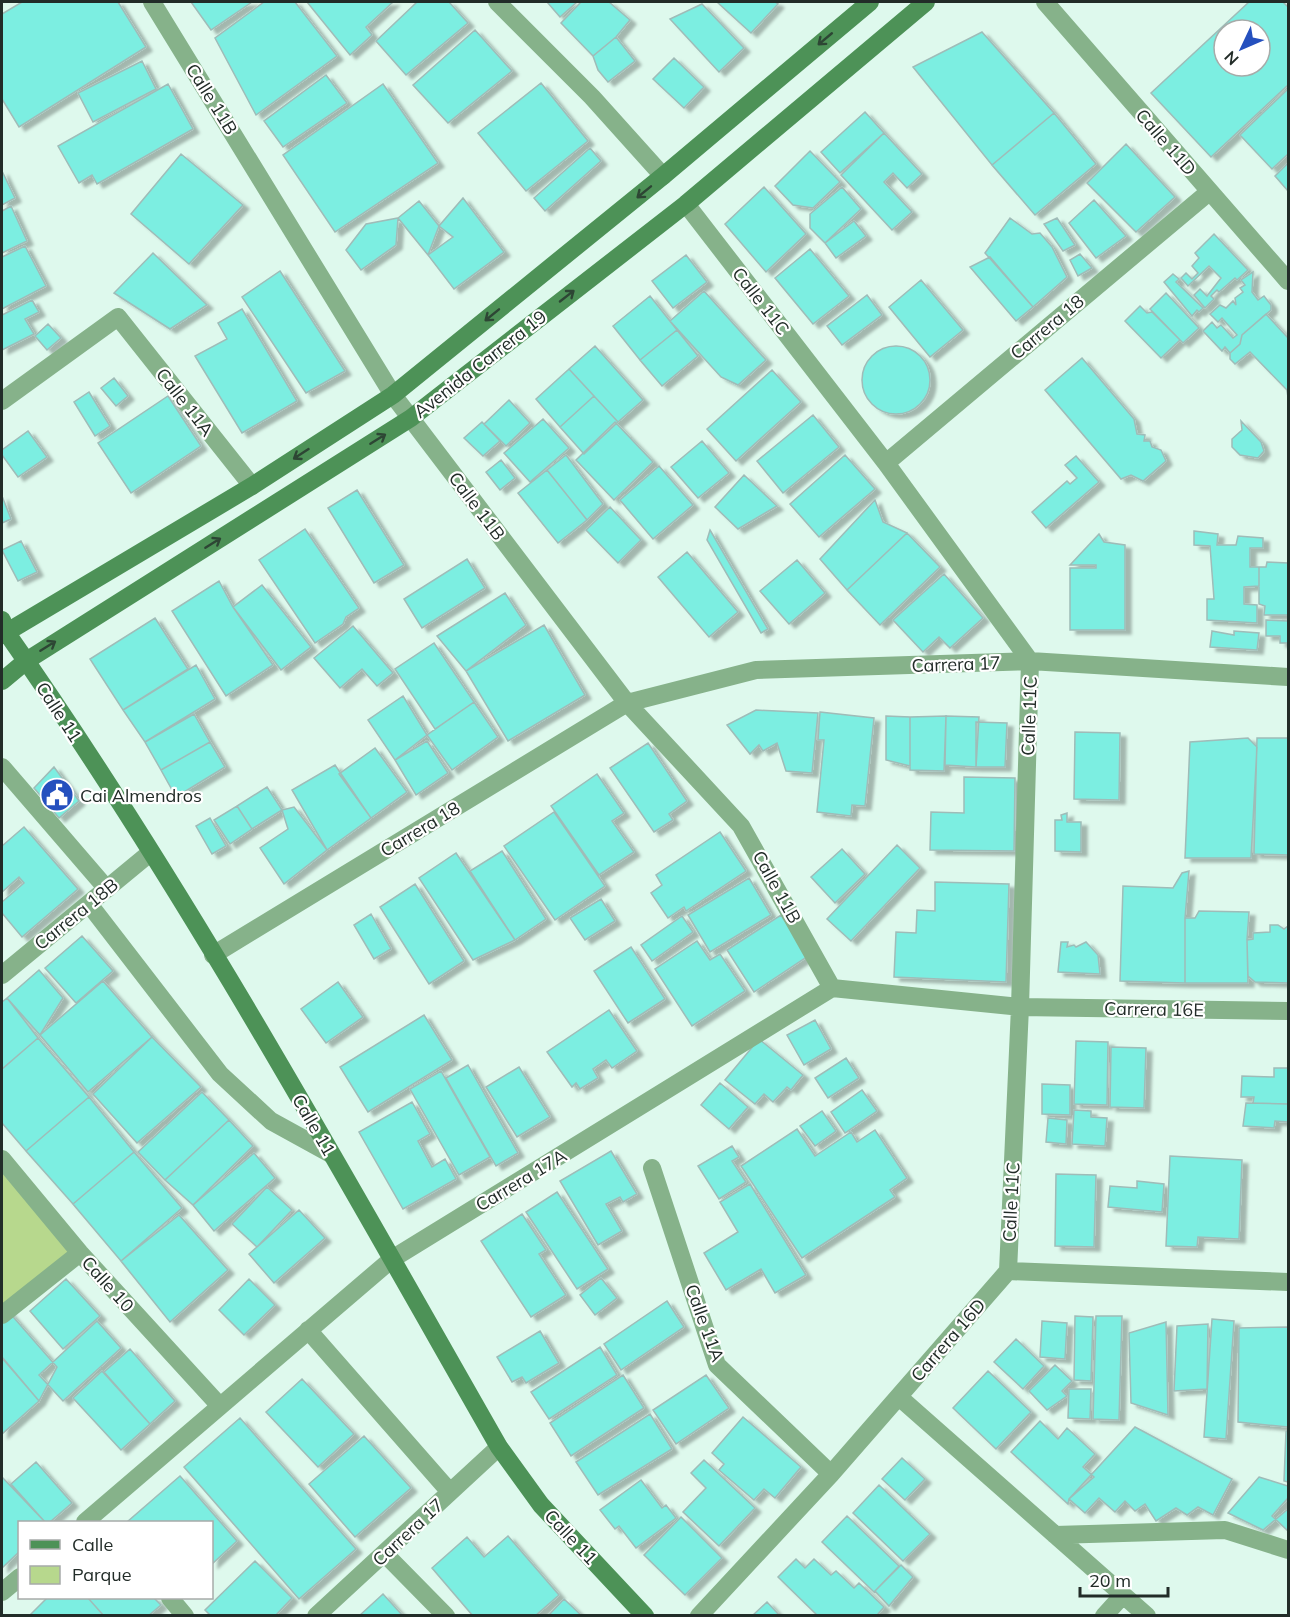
<svg xmlns="http://www.w3.org/2000/svg" width="1290" height="1617" font-family="Mulish,sans-serif">
<style>
.green{fill:#b7d88d}
.building{fill:#7beee1;stroke:#9fbcb8;stroke-width:1.5;fill-rule:evenodd;filter:url(#shadow)}
.lines{fill:none;stroke-linecap:round;stroke-linejoin:round}
.street{stroke:#86b28a;stroke-width:18}
.secondary{stroke:#4d9257;stroke-width:18}
.oneway{stroke:#2d4634}
.labels{text-anchor:middle;dominant-baseline:central;stroke-width:4.5;stroke-linejoin:round;paint-order:stroke}
.street-label{font-size:18px;fill:#222c28;stroke:#fff}
.poi-label{font-size:18px;fill:#222c28;stroke:#fff;text-anchor:start}
</style>
<defs>
<filter id="shadow"><feDropShadow dx="6" dy="4" stdDeviation="1.5" flood-color="#0004"/></filter>
</defs>
<rect width="100%" height="100%" fill="#def9ed"/>
<path class="green" d="M2,1172l68,81 -68,56z"/>
<path class="building" d="M22,2h96l28,45 -127,80 -17,-28v-85z
M191,2h61l-41,28z
M264,2h31l42,54 -81,59 -41,-77z
M307,2h86l-27,25 6,8 -22,20z
M417,2h32l19,21 -62,52 -30,-34z
M547,2h30l-17,15z
M581,2h28l21,18 -14,17 -23,19 -32,-33z
M717,2h58l3,2 -27,29z
M1249,2h34l5,5v78l-77,72 -60,-64zM1224,30h36v36h-36z
M702,4l42,44 -25,24 -49,-53z
M475,30l37,41 -64,52 -35,-38z
M982,32l72,81 -62,52 -79,-98z
M616,37l19,24 -27,21 -10,-12 -5,-14z
M674,58l30,29 -20,21 -31,-29z
M142,61l14,28 -63,33 -15,-29z
M326,75l21,28 -64,44 -19,-26z
M541,83l47,58 -62,50 -48,-58z
M168,84l25,45 -96,55 -5,-9 -13,8 -21,-37z
M383,84l55,79 -103,69 -52,-77z
M1288,89v65l-16,15 -32,-34z
M865,112l19,21 -44,40 -19,-21z
M1054,113l42,51 -61,51 -43,-50z
M884,133l38,41 -15,14 -14,-15 -9,9 28,30 -20,18 -51,-55z
M1126,144l49,53 -39,35 -49,-49z
M590,148l11,13 -56,50 -11,-13z
M810,151l30,31 -27,26 -20,-3 -18,-19z
M181,154l62,51 -54,59 -58,-50z
M1288,163v28l-13,-15z
M2,171l13,27 -13,7z
M764,187l42,47 -40,38 -41,-48z
M842,187l19,22 -36,34 -15,-15v-14z
M463,198l41,54 -50,37 -26,-34 25,-18 -14,-11z
M1094,200l32,36 -30,22 -27,-35z
M419,201l20,25 -11,29 -30,-37z
M11,206l16,35 -25,12v-42z
M398,218l-2,27 -35,25 -15,-20 20,-26z
M1010,218l22,16 8,-1 12,14 15,30 -34,30 -48,-54z
M1057,218l18,27 -12,6 -19,-27z
M854,221l12,15 -30,22 -11,-15z
M1214,234l34,36 -11,10 -2,-2 -16,14 -2,-2 -6,6 3,3 -9,9 -11,-13 6,-6 7,7 14,-18 -12,-12 -21,20 -7,-8 5,-5 6,6 6,-6 -6,-7 7,-8 -4,-5z
M25,246l21,40 -44,23v-52z
M810,249l39,47 -36,28 -38,-46z
M153,253l54,52 -37,24 -56,-36z
M1080,254l12,14 -14,8 -8,-16z
M686,255l21,27 -34,26 -21,-27z
M990,257l43,50 -17,14 -46,-54z
M280,271l65,100 -39,22 -64,-96z
M1253,272l-1,20 6,8 6,-4 7,9v5l-29,25 -2,9 -10,9 -5,-6 -3,4 -19,-20 9,-9 5,6 4,-3 12,13 4,-3 -15,-17 -4,4 -8,-8 10,-9 6,3 7,-7 3,4 -1,-7 8,-6 -3,-4 5,-3 -4,-5z
M1173,274l6,5 -3,3 27,26 -4,4 -2,-2 -5,6 -28,-34z
M921,280l42,50 -33,27 -41,-50z
M704,291l62,69 -28,25 -17,-8 -51,-56z
M1166,293l33,35 -16,15 -33,-34z
M867,295l15,20 -40,30 -15,-19z
M650,296l27,34 -37,30 -27,-34z
M32,300l7,12 -14,7 9,15 -32,16v-35z
M1140,306l7,7 5,-1 28,28 -19,18 -36,-37z
M242,309l55,92 -55,32 -47,-77 32,-17 -9,-16z
M1266,314l22,24v60l-1,-8 -37,-38 -15,12 -5,-5v-6l10,-9 2,-9z
M48,324l13,14 -14,12 -12,-14z
M677,330l21,26 -36,30 -22,-26z
M862 380a34 34 0 1 1 68 0a34 34 0 1 1-68 0Z
M595,346l48,54 -25,22 -49,-53z
M1082,358l52,61 3,15 8,1 -1,6h6l2,6 9,3 5,11 -23,20 -12,-6 -10,4 -76,-89z
M569,369l25,27 -34,31 -24,-28z
M772,370l29,32 -65,59 -29,-32z
M114,378l14,18 -12,10 -15,-18z
M89,392l21,34 -15,10 -21,-34z
M168,396l33,50 -70,47 -33,-50z
M594,396l24,26 -34,32 -24,-27z
M509,400l21,23 -24,23 -22,-22z
M813,415l26,32 -56,46 -26,-32z
M543,419l26,29 -39,34 -26,-29z
M1241,421l20,21 3,9 -6,7 -18,-3 -8,-8v-8l10,-9z
M482,422l18,19 -17,15 -19,-18z
M615,422l38,40 -39,38 -38,-40z
M28,431l19,26 -29,20 -16,-22v-5z
M702,441l27,32 -31,25 -27,-31z
M566,455l37,49 -16,16 -40,-50z
M845,455l30,34 -56,48 -29,-33z
M1076,456l23,26 -53,46 -14,-16 35,-31 3,3 7,-6 -12,-13z
M501,460l14,18 -15,12 -14,-18z
M659,466l34,39 -40,34 -33,-39z
M547,470l40,50 -29,23 -40,-50z
M744,475l33,31 -39,23 -23,-22z
M357,490l47,75 -30,18 -46,-75z
M2,496l9,23 -9,4z
M875,500l8,22 24,11 -60,57 -27,-31z
M610,507l31,33 -23,23 -32,-33z
M305,529l54,79 -13,9 -3,7 -28,19 -56,-83z
M710,530l58,99 -7,4 -54,-93z
M1194,531l24,3 -1,11h19l2,-9 25,2v10h-13v19h9v19l-15,1v17l13,1v18l-50,-3v-21h7l-4,-53 -16,-1z
M907,533l33,34 -60,58 -33,-35z
M1099,534l5,8 21,3v85h-55v-62h26v-3h-26z
M21,541l16,31 -19,9 -16,-31z
M687,552l51,60 -29,25 -51,-60z
M467,559l18,29 -63,40 -18,-29z
M797,560l28,33 -36,31 -29,-33z
M1267,562l21,1v52h-24l1,-9 -6,-2v-37h7z
M944,574l39,44 -33,30 -11,-11 -16,15 -30,-32z
M219,581l14,26 40,58 -47,31 -54,-85z
M262,585l49,62 -30,23 -48,-63z
M505,593l21,32 -60,46 -29,-35z
M155,618l33,51 -65,41 -33,-51z
M1266,620l22,1v22h-8v-7h-14z
M544,625l41,70 -77,46 -42,-70z
M353,626l40,47 -16,13 -15,-17 -22,19 -26,-30z
M1212,631l22,4v-4l25,2 -2,17 -47,-3z
M434,643l40,59 -39,27 -40,-60z
M196,665l19,34 -70,43 -22,-32z
M403,696l24,39 -32,25 -27,-40z
M474,702l24,35 -46,33 -25,-35z
M756,710l62,3 -6,60 -26,-2 -9,-28 -14,8 -4,-6 -9,9 -23,-29z
M820,712l54,6 -9,88 -13,-1 -1,11 -34,-4 7,-72h-6z
M194,714l16,28 -49,28 -16,-28z
M886,716l24,1v49l-24,-6z
M946,716l33,1 -3,50 -31,-2z
M946,716l-2,55 -34,-1v-53z
M976,722l31,1 -2,44h-29z
M1075,732l45,1 -1,67 -45,-1z
M1248,738l9,9 -6,111h-66l5,-116z
M1257,738h31v117l-34,-1z
M427,741l21,32 -32,22 -21,-35z
M210,742l15,25 -49,30 -15,-27z
M648,743l39,58 -18,13 4,6 -19,12 -44,-64z
M375,748l32,44 -36,26 -32,-44z
M335,765l36,53 -44,32 -35,-60z
M54,767l25,34 -20,17 -25,-30z
M597,774l27,39 -12,8 22,31 -35,23 -48,-69z
M964,777l51,1 -1,73 -84,-1 1,-38 33,1z
M267,787l15,23 -30,19 -15,-23z
M237,806l15,23 -22,15 -16,-24z
M294,807l33,43 -43,34 -24,-36 28,-19 -6,-19z
M554,812l51,74 -50,34 -51,-74z
M1067,813v9h14v30l-26,-1v-31h7l-1,-5z
M210,818l16,28 -14,8 -16,-28z
M24,827l54,62 -56,48 -20,-24v-11l22,-19 -5,-6 -17,15v-46z
M720,832l26,39 -60,40 -2,-4 -16,11 -17,-25 11,-8 -6,-10z
M897,845l23,23 -69,73 -24,-22z
M842,849l23,25 -30,29 -24,-26z
M502,851l44,68 -31,21 -45,-69z
M456,853l59,87 -42,20 -54,-82z
M1189,871l-4,47v65l-65,-2 3,-95 50,2 9,-15z
M749,878l22,37 -61,37 -22,-37z
M935,882l74,2 -3,98 -112,-5 2,-45 20,1 1,-23 18,1z
M415,884l49,77 -35,23 -49,-77z
M601,899l14,22 -30,19 -15,-22z
M1199,911l50,1 -2,28 1,43h-63v-65h10z
M371,914l20,35 -17,10 -20,-34z
M781,915l27,41 -54,36 -27,-42z
M682,916l11,16 -41,29 -11,-16z
M1270,925h8l6,4 4,-3v57l-33,-1 -7,-6 -1,-36 6,-1v-6l17,-1z
M82,936l31,35 -37,32 -31,-35z
M697,941l13,19 10,-6 25,37 -53,35 -37,-57z
M1061,942h7l-1,5 7,-2 2,2 10,-5 12,13 2,19 -42,-2z
M631,947l34,52 -37,24 -34,-52z
M39,970l24,28 -23,37 -33,-37z
M103,981l49,56 -64,55 -48,-57z
M338,982l25,35 -37,26 -25,-34z
M7,998l31,40 -36,31v-67z
M609,1010l28,41 -25,17 -6,-8 -13,9 5,9 -18,11 -4,-6 -4,4 -25,-35z
M424,1015l28,45 -84,52 -28,-45z
M815,1020l16,29 -27,16 -17,-30z
M152,1037l49,50 -64,56 -44,-49z
M38,1038l51,59 -63,54 -24,-28v-54z
M759,1039l44,36 -12,15 -4,-3 -14,15 -9,-8 -9,10 -30,-24z
M1076,1041l32,1 -1,63 -33,-1z
M1111,1047l35,1 -2,60 -34,-1z
M846,1058l13,20 -31,20 -13,-20z
M468,1065l50,88 -22,13 -50,-88z
M519,1067l31,50 -33,20 -31,-50z
M1274,1068h14v36l-35,-1 1,-6h-13l1,-21 32,1z
M441,1071l49,86 -31,18 -49,-86z
M720,1083l28,24 -19,22 -28,-24z
M1042,1084l28,1v30l-28,-1z
M862,1090l15,21 -32,22 -14,-21z
M202,1092l27,28 -64,60 -27,-28z
M89,1097l45,55 -61,52 -47,-53z
M412,1102l18,32 -12,7 14,26 13,-8 11,20 -53,30 -44,-77z
M1246,1103l42,1v18l-13,-1 -1,7 -31,-2z
M1074,1110l17,1v6l16,1 -2,28 -33,-2z
M822,1111l14,20 -21,15 -15,-20z
M1048,1118l19,2 -1,24 -20,-2z
M229,1120l24,26 -60,59 -28,-25z
M797,1129l18,27 36,-24 6,10 18,-12 32,48 -17,12 5,7 -93,61 -61,-92z
M732,1146l7,11 -7,4 14,21 -27,17 -21,-33z
M611,1151l26,43 -14,8 -3,-5 -14,7 16,27 -24,14 -38,-64z
M134,1152l48,56 -61,53 -48,-57z
M254,1153l21,25 -61,53 -21,-26z
M1170,1156l72,4 -3,79 -41,-2 -1,10 -31,-1z
M1056,1174l40,1 -2,72 -39,-1z
M1137,1181l27,3 -2,28 -54,-5 2,-21 27,2z
M750,1184l56,91 -31,18 -14,-24 -35,21 -22,-37 34,-21 -18,-30z
M267,1187l25,23 -35,37 -25,-23z
M557,1192l51,77 -31,20 -51,-77z
M299,1210l26,28 -51,45 -25,-29z
M522,1214l24,36 -7,4 27,41 -35,22 -50,-76z
M179,1215l49,55 -58,52 -49,-61z
M601,1278l16,20 -22,17 -15,-20z
M66,1279l34,37 -37,33 -33,-38z
M249,1279l26,26 -31,30 -25,-25z
M667,1301l17,26 -63,43 -17,-26z
M8,1311l49,56 -18,34 -37,-43v-42z
M1075,1316l18,1 -2,64 -17,-1z
M1096,1316h26l-3,104 -26,-1z
M1212,1319l22,2 -8,118 -22,-2z
M97,1321l24,27 -58,53 -24,-26z
M1042,1321l25,2 -2,36 -25,-2z
M1166,1322l2,93 -37,-12 -2,-70z
M1208,1324l-1,65 -33,2 3,-65z
M1288,1327v100l-50,-5 1,-94z
M540,1331l19,32 -33,20 -4,-6 -10,5 -15,-25z
M1016,1339l28,27 -21,23 -29,-27z
M600,1347l17,28 -68,44 -18,-27z
M130,1349l45,52 -25,23 -46,-52z
M2,1357l37,44 -37,33z
M1055,1365l17,16 -10,10 5,5 -20,14 -18,-19z
M102,1371l48,53 -29,26 -48,-52z
M988,1371l43,41 -35,37 -43,-41z
M623,1375l21,33 -73,48 -21,-33z
M706,1375l23,33 -53,36 -23,-34z
M302,1379l52,55 -36,33 -52,-55z
M1069,1389h22l-1,30 -22,-1z
M650,1414l22,35 -74,46 -22,-33z
M743,1417l58,50 -26,31 -11,-9 -10,11 -35,-30 5,-6 -12,-11z
M240,1418l116,131 -57,50 -115,-132z
M1040,1421l18,18 9,-11 28,26 -12,13 11,10 -25,22 -1,5 -57,-52z
M1135,1427l97,52 -19,36 -15,-8 -11,8 -11,-7 -20,13 -11,-17 -10,7 -10,-10 -10,11 -16,-14 -14,15 -16,-14z
M1286,1431h2v51l-4,-1z
M364,1436l47,52 -56,49 -46,-53z
M902,1458l23,21 -20,21 -23,-21z
M704,1460l51,48 -36,38 -36,-34 23,-24 -15,-15z
M36,1462l36,41 -22,19h-5l-34,-38z
M180,1476l57,65 -25,23v-42h-85z
M2,1477l43,45h-25v29l-18,17z
M1259,1477l29,9v23l-25,21 -35,-17z
M641,1480l21,28 4,-3 10,13 -40,30 -17,-22 -4,3 -15,-19z
M879,1485l51,49 -27,27 -50,-48z
M1288,1498v33l-16,-15z
M847,1516l52,50 -25,26 -52,-50z
M681,1517l41,41 -37,37 -41,-40z
M508,1536l51,59 -24,21h-62l-41,-48 35,-31 17,20z
M796,1559l9,9 9,-9 17,16 5,-4 18,17 5,-5 25,24 -6,7 2,2h-62l-40,-39z
M255,1561l37,37 -17,18h-64l-6,-6z
M901,1565l12,12 -24,29 -14,-15z
M383,1594l20,22h-44z
M47,1598h41l16,18h-75z
M88,1598h66l7,7 -13,11h-44z
M564,1599l18,17h-34z
M767,1602l13,14h-28z"/>
<g class="lines">
<path class="street" d="M152,2l241,393 234,308 114,123 91,162
M497,2l95,95 71,79
M1045,2l243,279
M686,204l200,259 144,198 -10,346 -12,264
M2,401l116,-84 134,169
M886,463l323,-271
M2,767l105,122
M89,904l131,170 51,47 60,33
M213,955l414,-252 129,-33 274,-9 258,16
M2,975l148,-122
M2,1159l78,94 139,152
M652,1168l65,197 114,109
M1008,1271l280,11
M2,1315l78,-62
M308,1330l142,162
M899,1397l248,219
M85,1522l307,-263 440,-271 188,19 268,4
M1055,1535l170,-5 63,20
M385,1554l61,62
M2,1592l18,-15
M170,1598l15,18
M316,1616l183,-169
M699,1616l132,-142 177,-203
M1104,1616l19,-21"/>
<path class="secondary" d="M2,620l4,12c182,260 336,540 493,815l42,58 104,111
M2,635l250,-149 141,-91 270,-219 207,-174
M2,681l24,-20 385,-243 275,-214 240,-202"/>
</g>
<defs><path id="oneway-shaft" d="M-6 0H5M1.5-3L5.5 0L1.5 3" fill="none" stroke-width="1.6" stroke-linecap="round" stroke-linejoin="round" transform="scale(1.5)"/></defs>
<g class="oneway">
<use href="#oneway-shaft" transform="translate(825 39) rotate(140)"/>
<use href="#oneway-shaft" transform="translate(644 192) rotate(141)"/>
<use href="#oneway-shaft" transform="translate(567 296) rotate(-38)"/>
<use href="#oneway-shaft" transform="translate(492 315) rotate(141)"/>
<use href="#oneway-shaft" transform="translate(378 439) rotate(-32)"/>
<use href="#oneway-shaft" transform="translate(301 454) rotate(147)"/>
<use href="#oneway-shaft" transform="translate(213 543) rotate(-32)"/>
<use href="#oneway-shaft" transform="translate(48 646) rotate(-32)"/>
</g>
<defs>
<symbol id="civic-disc" viewBox="-11 -11 22 22"><circle r="9.5" fill="#2550be" stroke="#fff"/><path d="M-.6-6.5H3V-4.5H.6V-3L4-1V1h2V6H-6V1h2V-1L-.6-3ZM-1.2 2.5V6h2.4V2.5Z" fill="#fff"/></symbol>
</defs>
<g fill-rule="evenodd">
<use href="#civic-disc" x="38" y="776" width="38" height="38"/>
</g>
<g class="labels">
<g class="street-label">
<text transform="translate(212 99) rotate(58)">Calle 11B</text>
<text transform="translate(1166 142) rotate(49)">Calle 11D</text>
<text transform="translate(761 301) rotate(52)">Calle 11C</text>
<text transform="translate(1047 327) rotate(-40)">Carrera 18</text>
<text transform="translate(480 364) rotate(-38)">Avenida Carrera 19</text>
<text transform="translate(185 402) rotate(52)">Calle 11A</text>
<text transform="translate(477 506) rotate(53)">Calle 11B</text>
<text transform="translate(956 664) rotate(-2)">Carrera 17</text>
<text transform="translate(59 712) rotate(57)">Calle 11</text>
<text transform="translate(1029 716) rotate(-88)">Calle 11C</text>
<text transform="translate(420 829) rotate(-31)">Carrera 18</text>
<text transform="translate(777 887) rotate(61)">Calle 11B</text>
<text transform="translate(76 914) rotate(-39)">Carrera 18B</text>
<text transform="translate(1154 1009) rotate(1)">Carrera 16E</text>
<text transform="translate(314 1125) rotate(60)">Calle 11</text>
<text transform="translate(521 1180) rotate(-31)">Carrera 17A</text>
<text transform="translate(1011 1202) rotate(-87)">Calle 11C</text>
<text transform="translate(108 1284) rotate(48)">Calle 10</text>
<text transform="translate(705 1323) rotate(70)">Calle 11A</text>
<text transform="translate(948 1340) rotate(-49)">Carrera 16D</text>
<text transform="translate(408 1532) rotate(-43)">Carrera 17</text>
<text transform="translate(571 1537) rotate(47)">Calle 11</text>
</g>
<g class="poi-label">
<text x="80" y="795">Cai Almendros</text>
</g>
</g>
<rect width="1290" height="1617" fill="none" stroke="#222c28" stroke-width="6"/>
<rect x="18" y="1521" width="195" height="78" fill="#ffffff" stroke="#a7aba9" stroke-width="1.5"/>
<rect x="30" y="1540" width="30" height="9" fill="#4d9257" stroke="#a7aba9" stroke-width="1.5"/>
<text x="72" y="1551" font-size="18" fill="#222c28">Calle</text>
<rect x="30" y="1566" width="30" height="18" fill="#b7d88d" stroke="#a7aba9" stroke-width="1.5"/>
<text x="72" y="1581" font-size="18" fill="#222c28">Parque</text>
<g transform="translate(1242 48) rotate(226)"><circle r="28" fill="#ffffff" stroke="#a7aba9" stroke-width="1.5"/>
<path d="M0-4.5L10 22L0 15L-10 22Z" fill="#2550be"/>
<text y="-9" font-size="16" font-weight="bold" text-anchor="middle" fill="#222c28">N</text>
</g>
<path d="M1080 1587v9h88v-9" fill="none" stroke="#222c28" stroke-width="3"/>
<text x="1089" y="1587" font-size="18" fill="#222c28" stroke="#ffffff" stroke-width="4.5" paint-order="stroke">20 m</text>
</svg>
